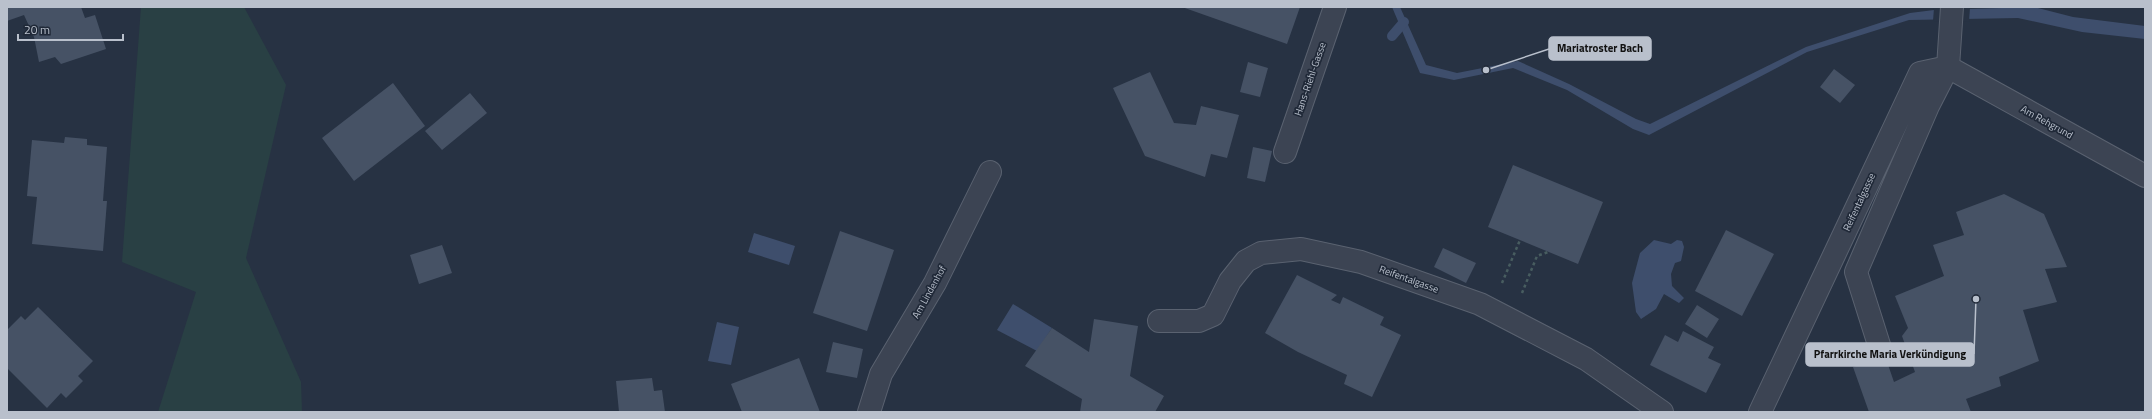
<svg xmlns="http://www.w3.org/2000/svg" width="2152" height="419" font-family="'Titillium Web',sans-serif">
<style>
.green{fill:#294044}
.water{fill:#3e4e6c}
.pier{fill:#273243}
.lines{fill:none;stroke-linecap:round;stroke-linejoin:round}
.stream{stroke:#3e4e6c;stroke-width:10}
.building{fill:#465265}
.minor-casing{stroke:#5a6270;stroke-width:24}
.path{stroke:#485d60;stroke-width:2.5;stroke-dasharray:3 3;stroke-linecap:butt}
.minor{stroke:#3c4453;stroke-width:22}
.labels{text-anchor:middle;dominant-baseline:central;stroke-width:3.5;stroke-linejoin:round;paint-order:stroke}
.street-label{font-size:10px;fill:#b9c0cc;stroke:#202938}
.leader{fill:none;stroke:#b9c0cc;stroke-width:1.5}
.callout-dot{fill:#b9c0cc;stroke:#202938;stroke-width:1.5}
.callout{fill:#b9c0cc;stroke:#b9c0cc;stroke-width:1.5}
.callout-label{font-size:11px;text-anchor:middle;font-weight:bold;fill:#111}
</style>
<rect width="100%" height="100%" fill="#273243"/>
<path class="green" d="M141,7h103l42,78 -40,173 55,124 1,30h-144l38,-120 -74,-30z"/>
<path class="water" d="M1392,7h8l26,58 31,8 61,-12 51,23 67,35 14,5 156,-77 104,-34 24,-3 100,-3 39,10 72,9v13l-63,-7 -64,-14 -109,2 -102,32 -158,83 -16,-6 -66,-39 -54,-22 -59,12 -34,-7z
M754,233l41,13 -6,19 -41,-13z
M1654,240l17,4 6,-4 5,1 2,6 -3,14 -6,2 -4,11 1,12 12,12 -5,5 -15,-9 -8,15 -15,10 -5,-7 -4,-29 8,-30z
M1013,304l39,24 -15,23 -40,-21z
M717,322l22,5 -8,38 -23,-4z"/>
<path class="pier" d="M1970,7l-1,15 -36,-1 1,-13z"/>
<g class="lines">
<path class="stream" d="M1392,36l12,-14"/>
</g>
<path class="building" d="M7,7h74l4,11 10,-3 11,34 -45,15 -6,-7 -16,5 -5,-25 -10,-22 -17,6z
M1182,7h118l-13,37z
M1248,62l20,6 -8,29 -20,-5z
M1834,69l21,16 -15,18 -20,-16z
M1150,72l24,51 22,2 5,-19 38,9 -12,43 -16,-4 -6,23 -60,-21 -32,-68z
M393,83l32,43 -71,55 -32,-43z
M470,93l17,20 -45,37 -17,-19z
M65,137l22,2v6l20,2 -4,54h4l-4,50 -71,-7 5,-47 -10,-1 5,-56 32,3z
M1253,147l19,4 -7,31 -18,-4z
M1513,165l90,37 -25,62 -90,-37z
M2004,194l40,20 23,53 -22,2 12,33 -34,8 16,51 -40,16 2,9 -35,13 5,13h-102l-16,-45 32,-11 9,26 21,-10 -13,-36 6,-8 -13,-32 49,-20 -11,-31 31,-10 -8,-23z
M1726,230l48,24 -32,62 -47,-25z
M840,231l54,19 -27,81 -54,-18z
M442,245l10,28 -33,11 -9,-29z
M1443,248l33,15 -10,20 -32,-16z
M1297,275l40,20 -6,5 9,4 3,-7 41,20 -4,8 21,10 -29,62 -28,-13 3,-9 -49,-23 -33,-19z
M1697,305l22,14 -12,19 -22,-14z
M38,307l55,54 -15,15 5,5 -17,17 -5,-5 -14,15 -40,-40v-38l14,-14 4,4z
M1094,319l44,7 -8,50 34,20 -9,16h-75l2,-13 -57,-33 27,-38 37,24z
M1683,331l31,16 -6,11 13,6 -15,29 -56,-28 15,-30 13,7z
M833,342l30,7 -6,29 -31,-6z
M799,358l21,54h-78l-11,-28z
M652,378l2,13 8,-1 3,22h-46l-3,-31z"/>
<g class="lines">
<defs>
<path id="minor" d="M1948,67l197,109
M1285,152l50,-145
M1159,321h40l14,-6 17,-34 16,-20 15,-8 40,-4 60,13 119,42 106,55 76,53
M1880,348l-24,-76 72,-166 20,-39 4,-60
M869,412l12,-38 54,-91 55,-111
M1760,412l160,-339 28,-6"/>
</defs>
<use href="#minor" class="minor-casing"/>
<path class="path" d="M1502,283l18,-43
M1522,293l15,-37 11,-4"/>
<use href="#minor" class="minor"/>
</g>
<g class="labels">
<g class="street-label">
<text transform="translate(1310 79) rotate(-71)">Hans-Riehl-Gasse</text>
<text transform="translate(2047 122) rotate(29)">Am Rehgrund</text>
<text transform="translate(1859 202) rotate(-65)">Reifentalgasse</text>
<text transform="translate(1409 279) rotate(20)">Reifentalgasse</text>
<text transform="translate(929 292) rotate(-61)">Am Lindenhof</text>
</g>
</g>
<path class="leader" d="M1486 70L1549 49M1976 299L1974 354"/>
<g class="callout-dot">
<circle cx="1486" cy="70" r="4"/>
<circle cx="1976" cy="299" r="4"/>
</g>
<g class="callout">
<rect x="1549" y="37" width="102" height="23" rx="4"/>
<rect x="1806" y="343" width="168" height="23" rx="4"/>
</g>
<g class="callout-label">
<text x="1600" y="52">Mariatroster Bach</text>
<text x="1890" y="358">Pfarrkirche Maria Verkündigung</text>
</g>
<rect width="2152" height="419" fill="none" stroke="#b9c0cc" stroke-width="16"/>
<path d="M18 34v6h105v-6" fill="none" stroke="#b9c0cc" stroke-width="2"/>
<text x="24" y="34" font-size="12" fill="#b9c0cc" stroke="#202938" stroke-width="3" paint-order="stroke">20 m</text>
</svg>
